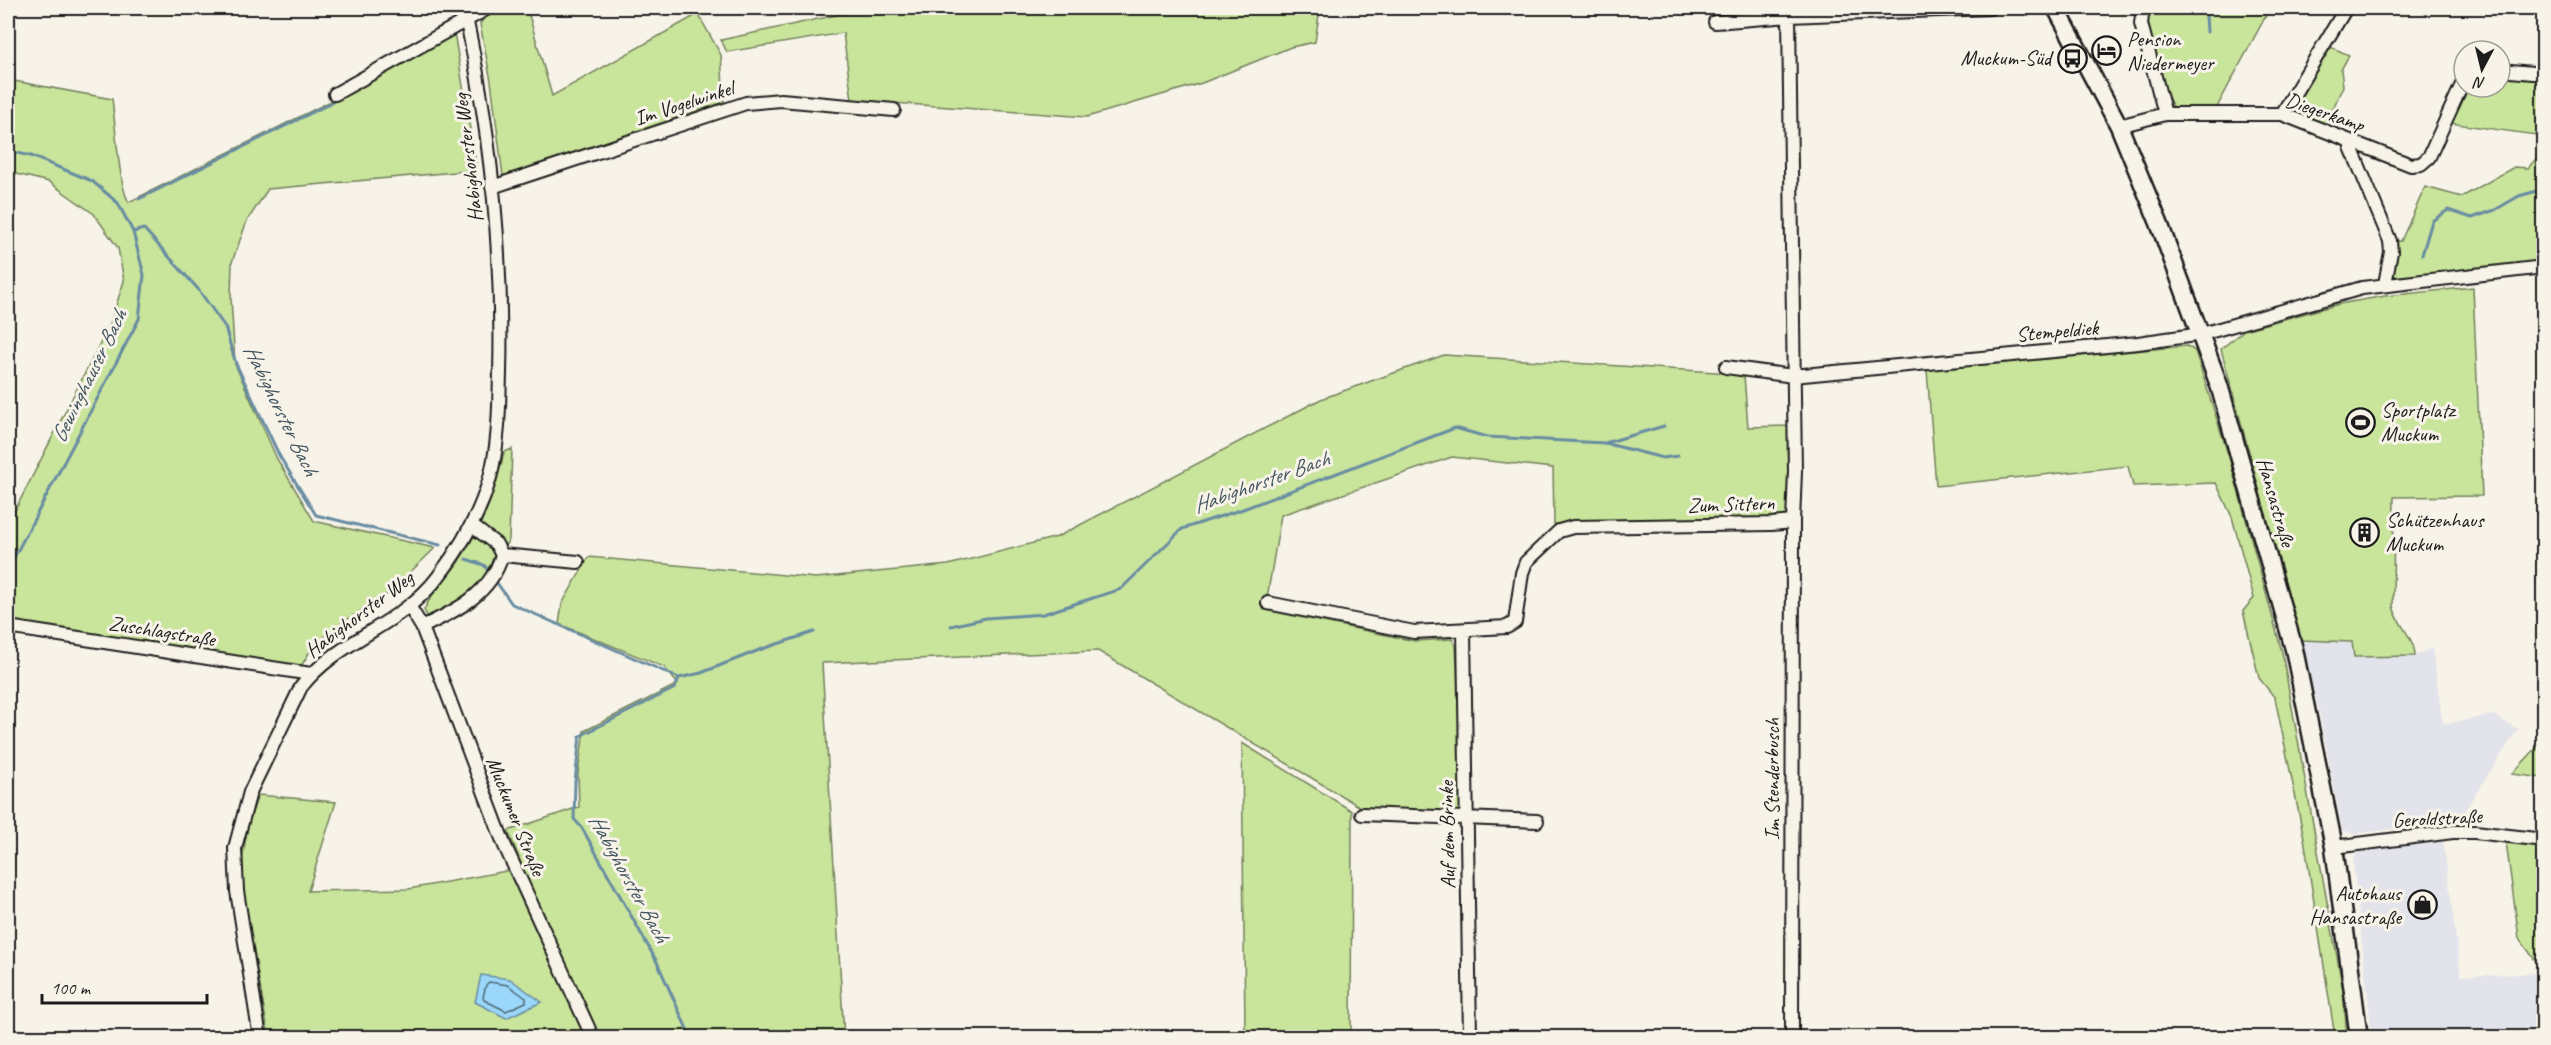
<svg xmlns="http://www.w3.org/2000/svg" width="2551" height="1045" font-family="Caveat,sans-serif">
<style>
.built{fill:#e3e4eb}
.green{fill:#c9e49b;stroke:#72805c;stroke-width:1.5}
.water{fill:#9ad7fb;stroke:#688ca2;stroke-width:1.5}
.lines{fill:none;stroke-linecap:round;stroke-linejoin:round}
.shore{stroke:#4e6775;stroke-width:1.5}
.stream{stroke:#688ca2;stroke-width:3}
.minor-casing{stroke:#1c1c1c;stroke-width:16}
.major-casing{stroke:#1c1c1c;stroke-width:21}
.minor{stroke:#f7f3e8;stroke-width:12}
.major{stroke:#f7f3e8;stroke-width:16}
.labels{text-anchor:middle;dominant-baseline:central;stroke-width:6;stroke-linejoin:round;paint-order:stroke}
.poi-label{font-size:21px;fill:#1c1c1c;stroke:#f7f3e8;text-anchor:start}
.street-label{font-size:21px;fill:#1c1c1c;stroke:#f7f3e8}
.water-label{font-size:22px;font-style:italic;fill:#42545f;stroke:#f7f3e8}
</style>
<rect width="100%" height="100%" fill="#f7f3e8"/>
<filter id="ink" filterUnits="userSpaceOnUse"><feTurbulence type="fractalNoise" baseFrequency=".0167" numOctaves="2"/><feDisplacementMap in="SourceGraphic" scale="12" xChannelSelector="R" yChannelSelector="G"/><feConvolveMatrix kernelMatrix="1 2 1 2 8 2 1 2 1" color-interpolation-filters="sRGB"/></filter>
<g filter="url(#ink)">
<path class="built" d="M2300,640l53,2 1,15 61,-1 17,-8 11,76 50,-9 25,14 -49,75 -7,16 -108,14 -12,-4 -23,-119z
M2443,839l18,137 82,-3v64h-171l-19,-176 5,-11z"/>
<path class="green" d="M501,8h26l25,88 146,-82 23,41 3,47 -221,74 -12,-95 -11,-57 4,-6z
M869,8h451l-5,34 -24,5 -89,36 -115,34 -235,-17 -9,-67 -116,19 -6,-12z
M2149,8h121l-54,101 -41,1c-15,-24 -30,-74 -26,-102z
M454,32l23,138 -209,19 -21,32 -15,41 -1,36 4,66 42,95 37,62 121,27 -47,46 -45,28 -29,23 -14,23 -292,-46v-98l102,-200 14,-43 -6,-33 -24,-34 -45,-32 -41,-10v-92l104,19c3,20 7,90 17,103l204,-102z
M2328,46l21,9 -8,15 2,16 -18,41 -28,-12 -3,-10z
M2500,76l43,3v57l-94,-13 15,-36h36z
M2543,151v111l-147,15 -4,-6 1,-30h8l24,-54 37,10 52,-30 14,1z
M2473,287l9,209 -88,1 -1,109c4,18 22,32 22,50l-61,1 -2,-15 -52,-2 -79,-291 23,-19 95,-26 46,-8z
M2187,346l8,5 34,106 53,195 61,338 4,47h-12l-31,-199 -29,-140 -16,-20 -16,-67 11,-13 -22,-81 -16,-34 -83,3 -5,-20 -192,20 -9,-116z
M1444,355l272,17 28,4 4,51 41,-1 1,88 -21,5 -215,5 -1,-56 -101,-11 -171,58 -16,95 150,31 37,-2 4,7 8,168 -102,-6 -264,-157 -276,12 22,374h-26l-1,-4 -15,5 -533,-1 -26,-146 -2,-25 7,-41 10,-30 78,7 -28,89 101,-2 114,-21 -15,-37 71,-24 -1,-34 6,-42 94,-47 -14,-17 -105,-43 3,-20 27,-47 227,21 132,-13 109,-28 264,-138z
M512,449l-3,91 -10,14 -3,14 -31,30 -37,20 -4,-8c7,-18 22,-30 33,-46 24,-35 38,-69 47,-112z
M2543,741v37l-31,-4z
M1242,743l110,68 -1,223h-106z
M2506,842l37,4v125l-24,-33z"/>
<path class="water" d="M481,975l29,4 32,23 -36,16 -31,-16z"/>
<g class="lines">
<path class="shore" d="M489,982l19,3 18,13v4l-20,9 -22,-11 -1,-3 3,-12z"/>
<path class="stream" d="M2207,32l-1,-16 4,-8
M8,151l23,5 61,25 26,22 15,29 11,43 -5,44 -131,250
M139,199l194,-97
M133,232l11,-3 54,60 27,38 11,37 44,93 36,58 124,30
M2422,255l10,-34 16,-11 24,8 23,-8 24,-14 25,-7
M1605,443l59,-17
M466,559l18,6 6,8
M497,583l15,21 167,74 -4,10 -95,48 -5,46 -1,37 8,9 75,134 34,76
M951,626l35,-8 57,-4 78,-25 61,-60 61,-20 212,-81 32,9 117,6 59,15 15,-2
M679,678l22,-5 61,-24 52,-17"/>
<defs>
<path id="minor" d="M2143,8l-2,16 24,90
M1715,22l74,-6 201,-8
M2500,70l44,4
M335,94l153,-86
M2282,114l64,-106
M2119,126l46,-12h117l129,51 10,-1 8,-7 35,-77
M2352,142l-1,5 39,94 1,11 -6,32
M492,187l254,-84 35,-3 113,10
M1726,367l67,9 345,-33 64,-9 160,-46 182,-21
M471,525l25,19 6,11
M1268,603l146,29 93,-5 8,-5 7,-49 4,-11 33,-31 14,-4 199,-3 21,-2 2,-51 -6,-455
M409,606l13,21 82,217 89,194
M8,627l303,47
M422,627c34,-16 69,-33 80,-72l76,7
M1464,631l6,407
M1362,814l175,7
M2334,847l119,-15h22l69,8
M260,1038l-23,-147 -2,-43 15,-56 51,-105c36,-47 101,-62 137,-110 22,-29 41,-61 51,-96 10,-35 10,-72 11,-108 3,-122 -10,-246 -36,-365
M1792,1038l1,-516"/>
<path id="major" d="M2056,8l63,118 40,97 60,162 75,264 40,198 25,191"/>
</defs>
<use href="#minor" class="minor-casing"/>
<use href="#major" class="major-casing"/>
<use href="#minor" class="minor"/>
<use href="#major" class="major"/>
</g>
</g>
<defs>
<symbol id="hotel-ring" viewBox="-11 -11 22 22"><circle r="9.5" fill="#f7f3e8" stroke="#1c1c1c" stroke-width="1.5"/><path d="M-6-4.5h1.5V1H6V5H4.5V3h-9V5H-6ZM-4 0a1.8 1.8 0 1 1 3.6 0ZM.5 0V-2.5h3Q6-2.5 6 0Z" fill="#1c1c1c"/></symbol>
<symbol id="bus-ring" viewBox="-11 -11 22 22"><circle r="9.5" fill="#f7f3e8" stroke="#1c1c1c" stroke-width="1.5"/><path d="M-5-6H5V4H4V6H2V4H-2V6H-4V4H-5ZM-3.5-4V0h7V-4ZM-3.5 1.2v1.5H-2V1.2ZM2 1.2v1.5H3.5V1.2Z" fill="#1c1c1c"/></symbol>
<symbol id="stadium-ring" viewBox="-11 -11 22 22"><circle r="9.5" fill="#f7f3e8" stroke="#1c1c1c" stroke-width="1.5"/><path d="M0-5a6.5 5 0 1 0 0 10a6.5 5 0 1 0 0-10ZM-3.5-1.8h7v3.6h-7Z" fill="#1c1c1c"/></symbol>
<symbol id="building-ring" viewBox="-11 -11 22 22"><circle r="9.5" fill="#f7f3e8" stroke="#1c1c1c" stroke-width="1.5"/><path d="M-4-6H4V6H1V3H-1V6H-4ZM-2.5-4.3h1.7v1.8h-1.7ZM.8-4.3h1.7v1.8H.8ZM-2.5-1h1.7V.8h-1.7ZM.8-1h1.7V.8H.8Z" fill="#1c1c1c"/></symbol>
<symbol id="shop-ring" viewBox="-11 -11 22 22"><circle r="9.5" fill="#f7f3e8" stroke="#1c1c1c" stroke-width="1.5"/><path d="M-5-2.5h2.3a2.7 3.5 0 0 1 5.4 0H5L5.5 6h-11ZM-1.5-2.5h3a1.5 2.3 0 0 0-3 0Z" fill="#1c1c1c"/></symbol>
</defs>
<g fill-rule="evenodd">
<use href="#hotel-ring" x="2090" y="34" width="33" height="33"/>
<use href="#bus-ring" x="2056" y="42" width="33" height="33"/>
<use href="#stadium-ring" x="2344" y="406" width="33" height="33"/>
<use href="#building-ring" x="2348" y="516" width="33" height="33"/>
<use href="#shop-ring" x="2406" y="888" width="33" height="33"/>
</g>
<g class="labels">
<g class="poi-label">
<text x="2127" y="39">Pension<tspan x="2127" dy="24">Niedermeyer</tspan></text>
<text x="2051" y="58" text-anchor="end">Muckum-Süd</text>
<text x="2381" y="410">Sportplatz<tspan x="2381" dy="24">Muckum</tspan></text>
<text x="2386" y="520">Schützenhaus<tspan x="2386" dy="24">Muckum</tspan></text>
<text x="2401" y="893" text-anchor="end">Autohaus<tspan x="2401" dy="24">Hansastraße</tspan></text>
</g>
<g class="street-label">
<text transform="translate(684 103) rotate(-18)">Im Vogelwinkel</text>
<text transform="translate(2325 112) rotate(19)">Diegerkamp</text>
<text transform="translate(468 158) rotate(-97)">Habighorster Weg</text>
<text transform="translate(2057 331) rotate(-5)">Stempeldiek</text>
<text transform="translate(2276 502) rotate(74)">Hansastraße</text>
<text transform="translate(1731 504) rotate(-2)">Zum Sittern</text>
<text transform="translate(359 614) rotate(-37)">Habighorster Weg</text>
<text transform="translate(162 631) rotate(9)">Zuschlagstraße</text>
<text transform="translate(1772 779) rotate(-90)">Im Stenderbusch</text>
<text transform="translate(516 816) rotate(68)">Muckumer Straße</text>
<text transform="translate(2437 818) rotate(-3)">Geroldstraße</text>
<text transform="translate(1447 835) rotate(-91)">Auf dem Brinke</text>
</g>
<g class="water-label">
<text transform="translate(89 376) rotate(-64)">Gewinghauser Bach</text>
<text transform="translate(281 410) rotate(64)">Habighorster Bach</text>
<text transform="translate(1261 482) rotate(-20)">Habighorster Bach</text>
<text transform="translate(629 878) rotate(61)">Habighorster Bach</text>
</g>
</g>
<rect width="2551" height="1045" fill="none" stroke="#f7f3e8" stroke-width="30"/>
<rect x="15" y="15" width="2521" height="1015" fill="none" stroke="#1c1c1c" stroke-width="2" filter="url(#ink)"/>
<g transform="translate(2482 69) rotate(187)"><circle r="28" fill="#f7f3e8" stroke="#9f9d96" stroke-width="1.5"/>
<path d="M0-4.5L10 22L0 15L-10 22Z" fill="#1c1c1c"/>
<text y="-9" font-size="16" font-weight="bold" text-anchor="middle" fill="#1c1c1c">N</text>
</g>
<path d="M42 994v9h165v-9" fill="none" stroke="#1c1c1c" stroke-width="3"/>
<text x="51" y="994" font-size="18" fill="#1c1c1c" stroke="#f7f3e8" stroke-width="4.5" paint-order="stroke">100 m</text>
</svg>
